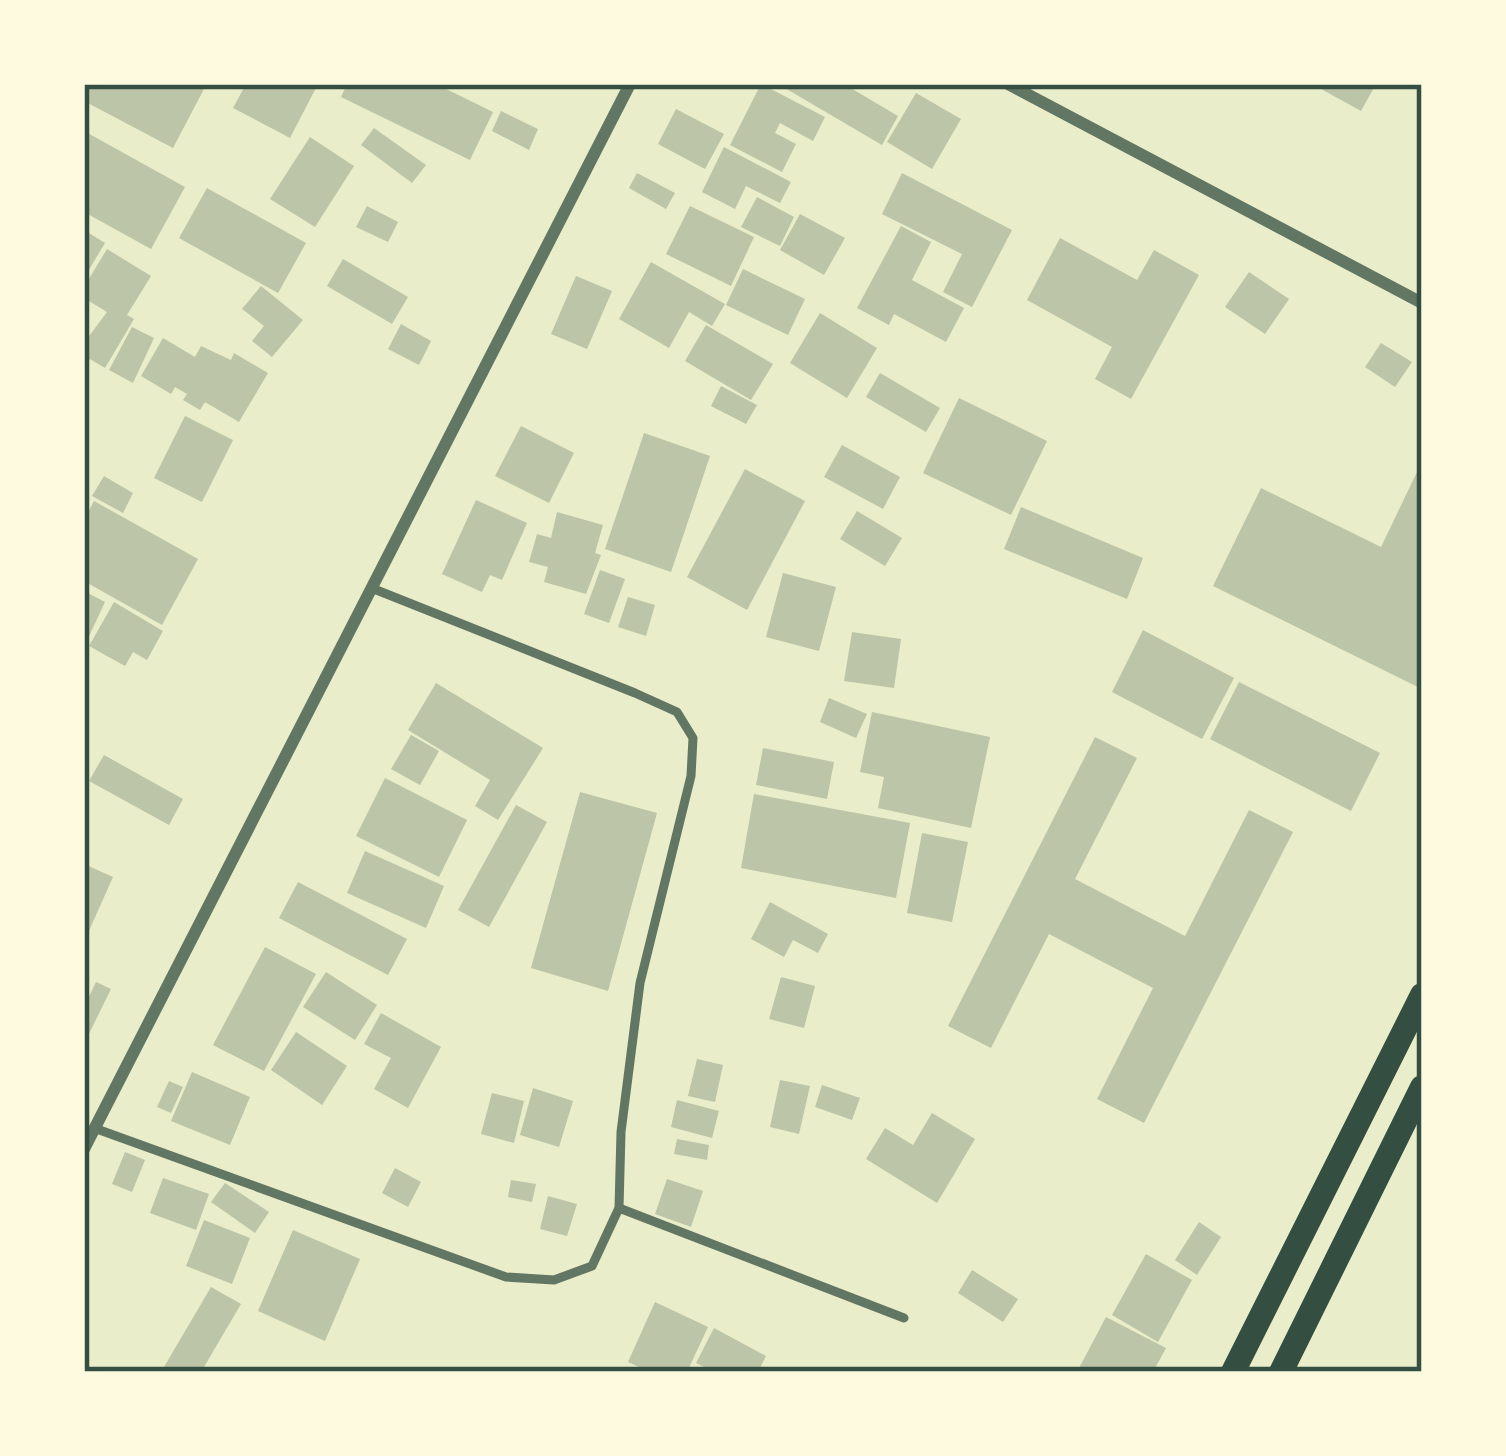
<svg xmlns="http://www.w3.org/2000/svg" width="1506" height="1456" font-family="'Source Sans 3',sans-serif">
<style>
.building{fill:#bcc5a7}
.lines{fill:none;stroke-linecap:round;stroke-linejoin:round}
.service{stroke:#617663;stroke-width:9}
.minor{stroke:#617663;stroke-width:12}
.secondary{stroke:#344e41;stroke-width:24}
.neatline{fill:none;stroke:#344e41;stroke-width:4.5}
</style>
<rect width="100%" height="100%" fill="#e9edc9"/>
<path class="building" d="M84,84h110l10,5 -31,59 -89,-47z
M246,84h72l-28,54 -57,-30z
M347,84h89l57,28 -23,48 -129,-63z
M761,84l64,33 -12,24 -33,-18 -5,10 21,11 -14,28 -52,-27z
M778,84h66l54,32 -16,29z
M1312,84h64l-15,27z
M916,93l45,26 -29,50 -45,-27z
M676,109l48,25 -19,35 -47,-25z
M501,111l37,18 -9,21 -37,-19z
M374,128l52,37 -14,18 -51,-38z
M84,131l101,56 -34,62 -67,-37z
M310,137l44,29 -39,61 -45,-28z
M724,147l67,35 -11,21 -34,-17 -11,23 -33,-17z
M637,173l38,20 -9,16 -37,-21z
M902,173l110,57 -40,77 -29,-15 19,-38 -80,-40z
M207,188l99,55 -28,50 -99,-55z
M757,197l37,20 -14,29 -39,-19z
M367,206l31,16 -10,20 -32,-15z
M690,206l64,31 -23,49 -65,-32z
M800,214l45,24 -21,37 -44,-25z
M901,226l30,16 -19,38 52,28 -18,34 -52,-28 -5,11 -32,-17z
M84,230l21,13 -21,35z
M1060,238l77,42 17,-30 45,25 -68,124 -36,-20 17,-32 -85,-47z
M107,249l44,27 -24,39 7,4 -29,49 -15,-9 -6,10v-26l23,-31 -23,-14v-11z
M343,259l65,38 -16,27 -65,-38z
M651,262l74,42 -13,22 -23,-14 -20,36 -50,-29z
M743,269l62,30 -17,36 -62,-30z
M1249,272l40,27 -24,35 -40,-27z
M576,276l36,15 -25,58 -36,-15z
M261,286l42,34 -31,37 -20,-16 12,-15 -22,-17z
M820,313l57,35 -30,50 -57,-35z
M401,324l30,17 -12,24 -31,-16z
M706,325l67,39 -22,36 -66,-39z
M132,327l22,11 -21,45 -24,-13z
M163,338l32,19 6,-11 30,14 3,-7 34,20 -29,49 -34,-20 -5,8 -17,-10 4,-6 -12,-7 -4,7 -30,-18z
M1381,343l31,19 -17,25 -30,-20z
M880,373l60,35 -14,24 -60,-35z
M721,386l36,19 -11,19 -35,-18z
M959,398l88,43 -36,74 -88,-42z
M185,416l48,24 -31,62 -48,-24z
M521,426l53,27 -25,50 -54,-27z
M644,433l66,23 -39,116 -66,-23z
M842,445l58,32 -17,32 -59,-32z
M745,469l60,32 -58,109 -60,-33z
M1417,472l5,3v214l-209,-103 48,-98 120,59z
M104,476l29,17 -10,20 -31,-17z
M476,500l51,23 -25,57 -12,-5 -8,17 -40,-18z
M94,501l104,58 -36,66 -78,-44v-61z
M1021,507l122,51 -16,41 -123,-50z
M857,511l45,27 -17,28 -45,-27z
M557,512l46,13 -8,28 6,2 -15,39 -42,-12 4,-15 -19,-5 8,-28 14,4z
M600,570l25,9 -16,44 -25,-9z
M783,573l53,14 -17,64 -53,-14z
M84,591l21,11 -21,45z
M628,597l27,8 -9,31 -28,-9z
M114,602l49,29 -16,29 -14,-8 -8,14 -36,-20z
M1143,630l91,48 -32,61 -90,-47z
M852,632l49,7 -7,49 -50,-7z
M1239,682l141,71 -29,58 -141,-72z
M436,683l107,65 -45,72 -23,-14 15,-26 -82,-50z
M829,698l38,16 -11,24 -36,-16z
M872,712l118,25 -19,91 -93,-20 6,-31 -24,-5z
M411,735l28,16 -19,34 -29,-16z
M1095,737l42,21 -62,121 110,57 64,-126 44,22 -149,291 -47,-24 56,-111 -104,-54 -58,114 -43,-22z
M763,748l71,14 -7,37 -71,-14z
M104,755l79,44 -14,26 -80,-44z
M385,778l82,42 -28,57 -83,-41z
M580,792l77,21 -49,178 -77,-23z
M754,794l156,29 -14,75 -155,-30z
M516,805l31,17 -58,105 -31,-17z
M922,833l46,9 -16,80 -45,-9z
M365,851l79,35 -18,42 -79,-35z
M84,864l29,13 -29,65z
M298,882l109,57 -19,36 -109,-57z
M770,902l58,32 -10,19 -25,-13 -9,17 -33,-18z
M265,947l51,27 -52,97 -51,-26z
M326,972l51,33 -22,35 -52,-33z
M781,977l34,9 -11,42 -35,-9z
M96,982l15,7 -27,55v-37z
M381,1013l60,34 -33,61 -34,-19 17,-31 -27,-14z
M296,1032l51,34 -25,39 -51,-35z
M697,1059l26,6 -8,37 -27,-6z
M192,1072l58,25 -20,48 -59,-24z
M780,1080l30,6 -11,48 -29,-7z
M169,1081l14,6 -12,26 -14,-6z
M822,1085l38,13 -8,22 -37,-13z
M533,1088l40,13 -14,46 -39,-12z
M492,1093l32,8 -10,42 -33,-9z
M677,1100l42,11 -7,27 -41,-11z
M932,1113l43,26 -38,64 -71,-44 19,-31 28,17z
M677,1139l32,6 -2,15 -33,-6z
M125,1152l20,8 -13,32 -20,-8z
M395,1168l26,14 -13,25 -26,-14z
M163,1178l46,16 -13,36 -46,-17z
M667,1179l36,12 -12,36 -36,-13z
M511,1180l25,4 -4,18 -24,-5z
M225,1183l44,29 -14,21 -44,-31z
M548,1196l29,8 -10,32 -27,-7z
M204,1220l46,18 -18,46 -46,-18z
M1199,1222l22,15 -24,38 -22,-15z
M293,1230l67,29 -35,82 -67,-30z
M1146,1254l46,26 -34,62 -46,-27z
M972,1270l46,29 -15,23 -45,-29z
M211,1287l30,17 -40,68h-40z
M655,1302l53,25 -21,45h-37l-22,-10z
M1106,1317l60,31 -13,24h-76z
M714,1328l52,28 -8,16h-44l-18,-9z"/>
<g class="lines">
<path class="service" d="M374,589l261,104 42,19 16,26 -2,38 -51,207 -19,149 -2,76
M94,1128l412,149 48,3 38,-14 27,-58 285,110"/>
<path class="minor" d="M1008,84l414,219
M84,1149l546,-1065"/>
<path class="secondary" d="M1233,1372l189,-377
M1281,1372l141,-285"/>
</g>
<rect width="1506" height="1456" fill="none" stroke="#fefae0" stroke-width="174"/>
<rect x="87" y="87" width="1332" height="1282" class="neatline"/>
</svg>
